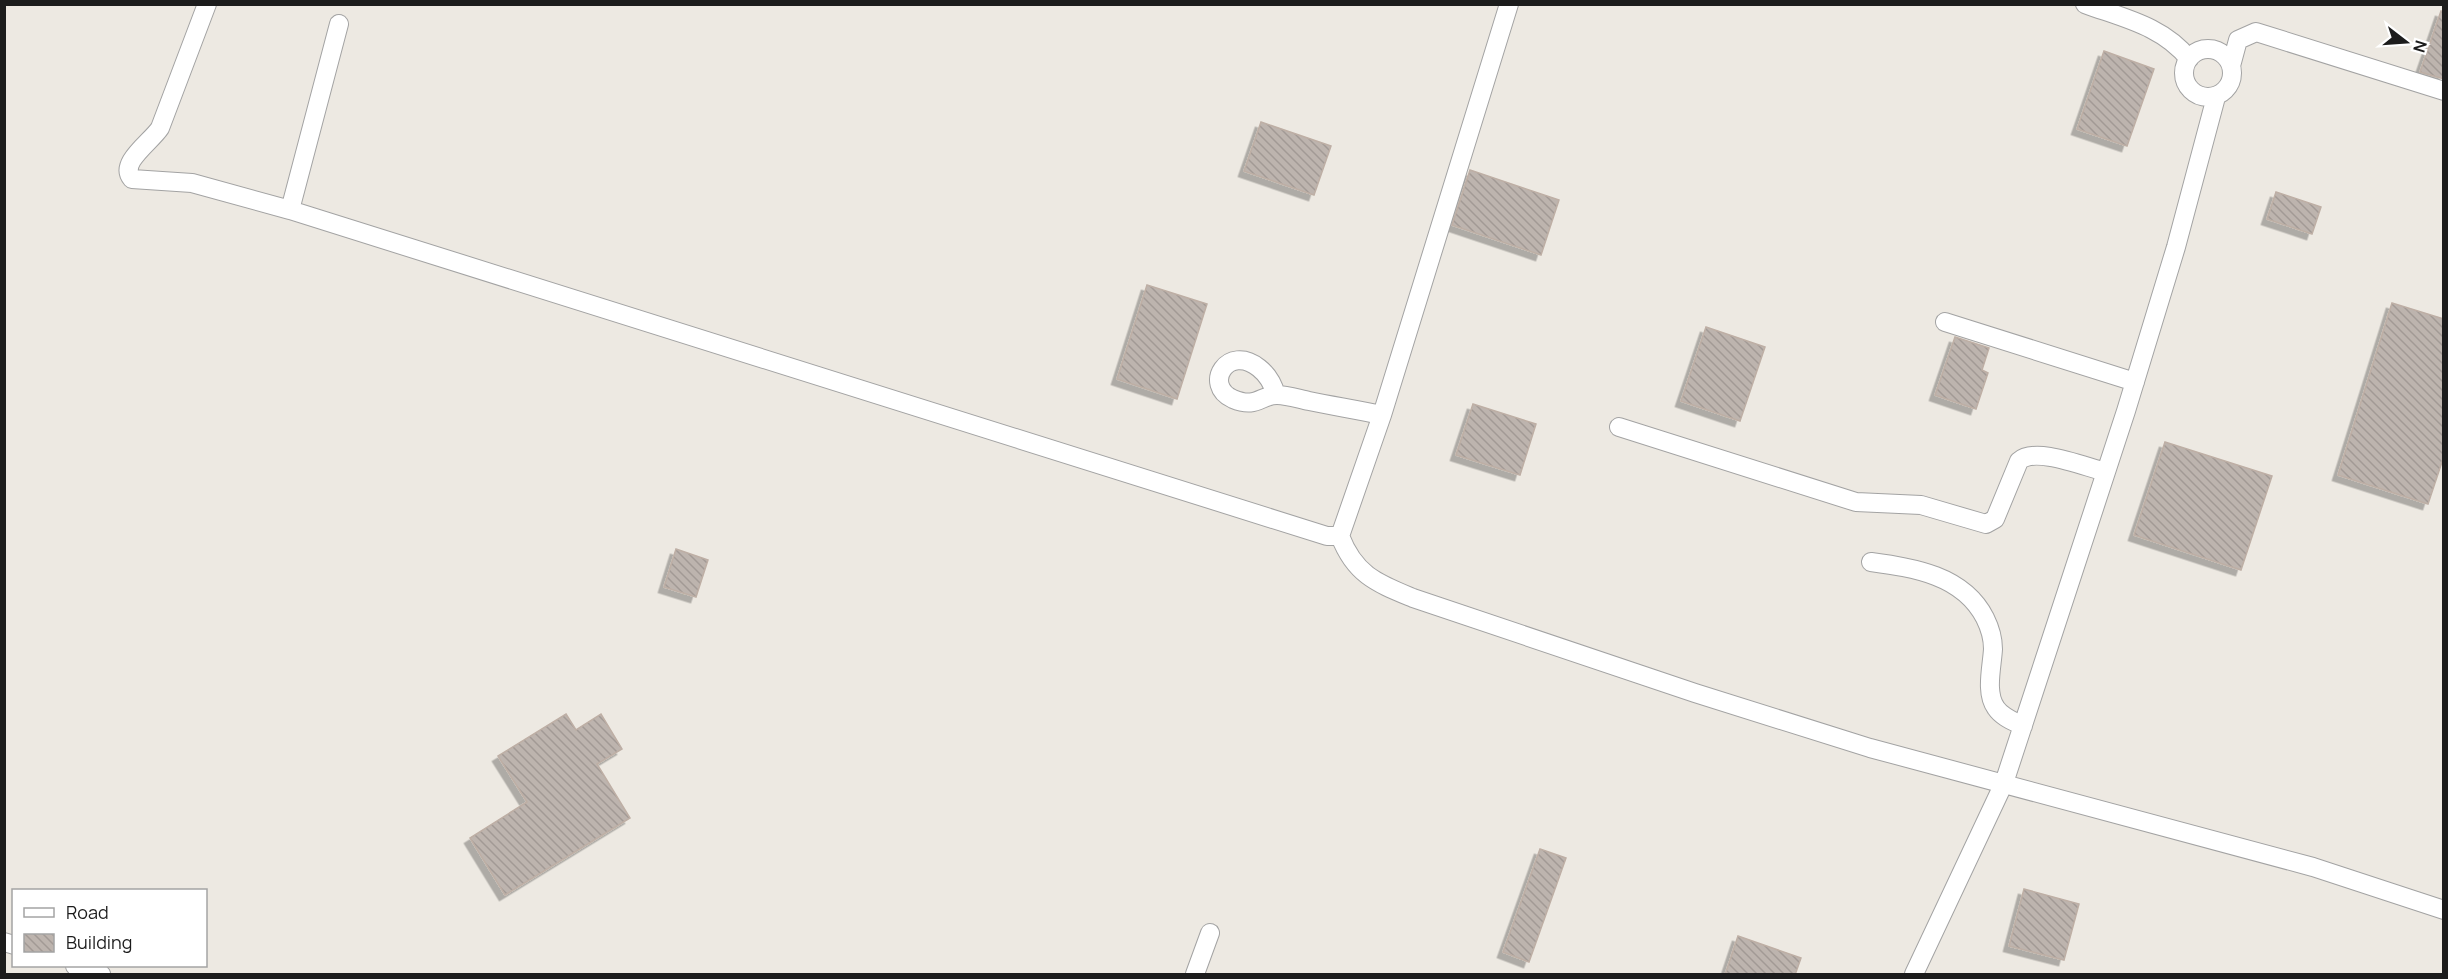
<svg xmlns="http://www.w3.org/2000/svg" width="2448" height="979" font-family="Manrope,sans-serif">
<style>
.building{fill:url(#building-back-hatch);stroke:#beafa5;stroke-width:1.5;filter:url(#shadow)}
.lines{fill:none;stroke-linecap:round;stroke-linejoin:round}
.minor-casing{stroke:#a3a3a3;stroke-width:20}
.minor{stroke:#fff;stroke-width:18}
</style>
<defs>
<pattern id="building-back-hatch" width="6" height="6" patternUnits="userSpaceOnUse" patternTransform="scale(1.5)"><rect width="6" height="6" fill="#bdb4ae"/><path d="M-1 5l2 2M0 0l6 6M5-1l2 2" fill="none" stroke="#a29a95"/></pattern>
<filter id="shadow"><feDropShadow dx="-5.5" dy="5.5" stdDeviation="0" flood-color="#0004"/></filter>
</defs>
<rect width="100%" height="100%" fill="#ede9e2"/>
<path class="building" d="M2441,11l3,1v67l-24,-7z
M2104,51l50,18 -27,77 -50,-17z
M1261,122l70,24 -17,49 -70,-24z
M1470,170l89,30 -18,55 -89,-30z
M2276,192l45,15 -9,27 -45,-15z
M1147,285l60,19 -30,95 -60,-20z
M2392,303l52,16v137l-16,48 -90,-29z
M1706,327l59,20 -25,74 -59,-20z
M1955,337l34,11 -7,22 6,3 -12,36 -41,-14z
M1473,404l63,20 -16,51 -64,-20z
M2165,442l107,34 -31,94 -107,-35z
M676,549l32,11 -12,37 -32,-10z
M566,714l10,16 25,-16 21,35 -25,15 33,54 -125,77 -35,-57 57,-36 -29,-46z
M1540,849l26,9 -37,104 -26,-10z
M2024,889l55,15 -15,56 -55,-14z
M1738,936l63,22 -6,17h-70z"/>
<g class="lines">
<defs>
<path id="minor" d="M207,4l-47,124c-9,14 -42,35 -28,51l60,4 98,27 1037,326h13
M1509,4l-127,411 -42,121c15,39 37,47 73,62l282,95 175,55 443,119 131,43
M2085,4c38,14 78,22 104,55
M2184 73a24 24 0 1 1 48 0a24 24 0 1 1-48 0Z
M2231,66l7,-26 18,-8 188,59
M290,210l49,-186
M1945,322l190,60
M1276,395c-3,-11 -8,-20 -17,-27 -31,-25 -57,17 -26,31 24,10 27,-4 44,-4 10,0 22,4 32,6 25,5 49,9 73,14
M1619,427l237,75 65,3 65,19 9,-5 24,-58c16,-15 66,6 87,11
M1871,562c43,6 92,13 114,56 5,10 8,20 8,31 -1,18 -8,44 3,59 6,9 17,13 27,18
M4,942l10,3
M75,966l26,8
M1195,974l15,-41
M1914,974l90,-191 122,-372 50,-164 40,-150"/>
</defs>
<use href="#minor" class="minor-casing"/>
<use href="#minor" class="minor"/>
</g>
<rect width="2448" height="979" fill="none" stroke="#1c1c1c" stroke-width="12"/>
<rect x="12" y="889" width="195" height="78" fill="#ffffff" stroke="#a4a4a4" stroke-width="1.5"/>
<rect x="24" y="908" width="30" height="9" fill="#ffffff" stroke="#a4a4a4" stroke-width="1.5"/>
<text x="66" y="919" font-size="18" fill="#1c1c1c">Road</text>
<rect x="24" y="934" width="30" height="18" fill="url(#building-back-hatch)" stroke="#a4a4a4" stroke-width="1.5"/>
<text x="66" y="949" font-size="18" fill="#1c1c1c">Building</text>
<g transform="translate(2406 42) rotate(107)" stroke="#ffffff" stroke-width="4.5" paint-order="stroke">
<path d="M0-4.5L10 22L0 15L-10 22Z" fill="#1c1c1c"/>
<text y="-9" font-size="16" font-weight="bold" text-anchor="middle" fill="#1c1c1c">N</text>
</g>
</svg>
